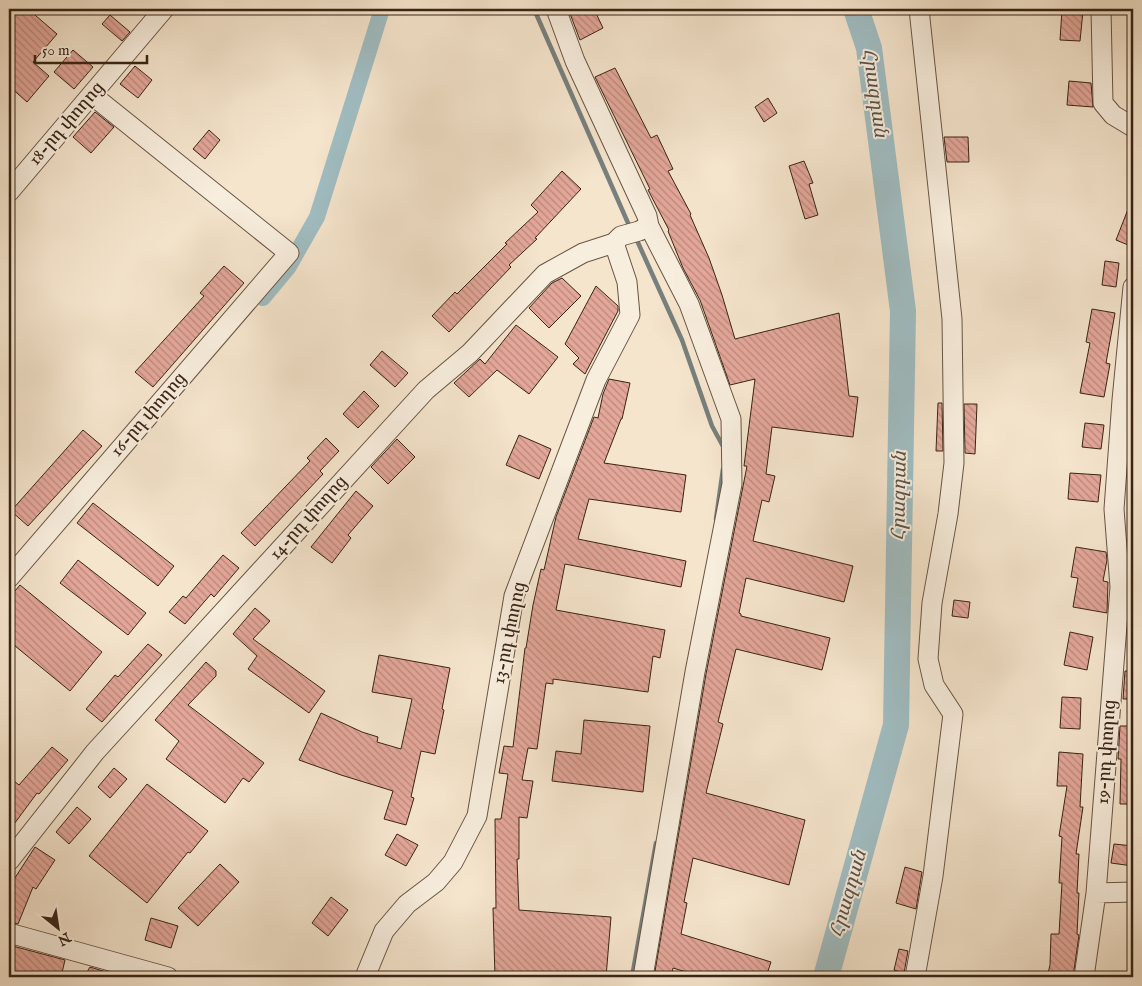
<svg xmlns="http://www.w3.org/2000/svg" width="1142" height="986" font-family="'IM FELL English','Noto Serif Armenian',serif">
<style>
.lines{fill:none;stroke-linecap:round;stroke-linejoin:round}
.stream{stroke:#77807d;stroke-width:4.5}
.canal{stroke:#a0bdc2;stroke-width:16}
.river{stroke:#a0bdc2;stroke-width:26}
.building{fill:url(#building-back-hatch);stroke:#392416}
.minor-casing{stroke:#685444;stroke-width:21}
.minor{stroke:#f8eede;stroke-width:19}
.labels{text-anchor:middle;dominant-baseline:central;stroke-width:4;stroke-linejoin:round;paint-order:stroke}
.street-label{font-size:18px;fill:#392416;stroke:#f8eede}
.water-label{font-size:19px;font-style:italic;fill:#58524a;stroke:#f8eede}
</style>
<defs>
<pattern id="building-back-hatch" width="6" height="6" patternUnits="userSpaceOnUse" patternTransform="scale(1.25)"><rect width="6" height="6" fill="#e4a79a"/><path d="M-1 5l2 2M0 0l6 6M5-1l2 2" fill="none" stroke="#ba887d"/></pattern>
</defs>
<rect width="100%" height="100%" fill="#f5e5cd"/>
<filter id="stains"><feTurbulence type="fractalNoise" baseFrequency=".004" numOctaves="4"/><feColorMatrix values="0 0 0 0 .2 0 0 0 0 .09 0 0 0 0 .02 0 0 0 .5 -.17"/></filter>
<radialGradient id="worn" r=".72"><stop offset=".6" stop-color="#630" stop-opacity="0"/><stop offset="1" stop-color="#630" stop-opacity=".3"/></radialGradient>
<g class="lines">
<path class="stream" d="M534,9l94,214
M635,236l47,104 30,86 13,24
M716,519l7,-50
M632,977l24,-134"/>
<path class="canal" d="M263,298l25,-30 29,-51 65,-208"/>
<path class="river" d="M826,977l70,-252 7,-414 -34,-263 -13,-39"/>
</g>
<path class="building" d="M9,9h19l29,25 -24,28 16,14 -22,26 -18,-16z
M573,9h21l9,19 -23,12 -11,-29z
M1062,10l21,1 -3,30 -20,-1z
M110,15l20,17 -8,9 -20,-17z
M73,50l20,17 -19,22 -20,-17z
M135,66l17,14 -14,18 -18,-14z
M615,68l36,70 6,-3 16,34 -5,2 23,43 -1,1 19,43 13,37 13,44 104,-26 10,83 9,1 -5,40 -81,-10 -6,47 9,2 -6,26 -7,-2 -9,41 100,25 -9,36 -98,-24 -7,35 2,1v2l89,22 -8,32 -86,-21 -18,73 5,2 -17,69 99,27 -16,65 -96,-27 -9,44 3,1 -6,31 90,28 -5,15h-63l-30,-9 -2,9h-17l52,-303 41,-208h-3l11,-87 -25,6 -30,-85 -17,-32 -15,-37 1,-1 -21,-40 2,-1 -55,-112z
M1069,81l22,2 2,24 -26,-2z
M768,98l9,15 -13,9 -9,-15z
M95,112l19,15 -23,26 -18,-16z
M209,130l11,10 -15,19 -12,-10z
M944,137h24l1,25h-22z
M804,161l9,22 -4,1 9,31 -13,4 -16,-53z
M562,171l19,18 -46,49 2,1 -28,26 2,2 -62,65 -17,-16 23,-24 2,2 50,-50 -2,-1 33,-31 -7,-7z
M1132,199h1v48l-17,-7z
M1105,261l14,2 -3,24 -14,-2z
M224,266l20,17 -91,104 -18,-15 69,-76 -4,-3z
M562,278l19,18 -32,32 -20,-20 23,-25z
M596,286l22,20v5l-33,63 -12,-10 6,-6 -14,-14z
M1092,309l23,4 -9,50 4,1 -6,33 -24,-4 10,-50 -4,-1z
M516,325l42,32 -29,37 -32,-24 -28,27 -15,-14 26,-24 5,5z
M382,351l26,22 -13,14 -25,-22z
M609,379l21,4 -8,36h-1l-17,44 82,12 -5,37 -92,-13 -11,40 108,22 -5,26 -116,-23 -9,46 109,20 -5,28 -7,-2 -5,36 -95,-13v5l-7,-1 -9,66 -9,-1 -6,32 11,1 -6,37 -8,-1v42h-2l2,51 92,7 -5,60h-111l-2,-69h3l-1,-89h6l7,-45 -9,-1 5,-27 9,1 12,-99h1l7,-43 8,-36 3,1 12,-53 38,-100 4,1 5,-24z
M364,391l15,15 -21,22 -15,-14z
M938,403h4l1,48h-7z
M964,404h13l-2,50 -10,-1z
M1085,423l19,2 -3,24 -19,-2z
M83,430l19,16 -74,80 -17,-15z
M519,435l32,14 -12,30 -33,-14z
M326,438l13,13 -19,20 3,3 -68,72 -14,-13 69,-72 -3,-3z
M397,439l18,18 -27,27 -17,-17z
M1070,473l31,2 -3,27 -30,-3z
M356,491l17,15 -25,29 3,3 -19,25 -21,-16z
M93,503l81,63 -16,20 -81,-63z
M1076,547l30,5 1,8 -4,21 5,1 -1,31 -34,-6 5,-29 -7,-1z
M223,555l16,13 -25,29 -3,-3 -26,30 -16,-12 14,-16 3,2z
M78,560l68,53 -18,22 -68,-52z
M20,585l82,67 -32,39 -61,-50v-43z
M954,600l16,2 -2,16 -16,-2z
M255,608l15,13 -17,18 72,52 -16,22 -61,-44 9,-13 -24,-22z
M1070,632l23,5 -6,33 -23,-5z
M148,644l14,11 -60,67 -16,-13 29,-34 3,2z
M379,655l71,13 -8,41 2,1 -9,44 -14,-3 -10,46 3,1 -8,27 -22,-6 9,-28 -52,-16 -42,-15 22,-47 41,19 16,5 -1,5 24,7 11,-50 -40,-7z
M206,662l10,9v5l-28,29 76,58 -15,19 -6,-4 -18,25 -59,-44 13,-18 -24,-21z
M1125,671h8v28h-10z
M1062,697l19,1 -1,31 -20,-1z
M584,720l66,6 -7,66 -91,-11 4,-30 25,3z
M1120,726h13v78h-13l1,-45h-3z
M52,747l16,13 -29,34 -2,-1 -28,38v-54l10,8z
M1059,752l24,2 -3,53h3l-7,47h3l-2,39h2l-2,41 2,1 -6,42h-26l3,-12 1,-31h8l3,-51h-3l3,-46 -3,-1 8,-50h-10z
M114,768l13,11 -17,19 -12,-11z
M147,784l61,47 -18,22 -2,-1 -41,51 -58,-47z
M77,807l14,12 -22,25 -13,-12z
M397,834l21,11 -12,21 -21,-11z
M1114,844l19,2v20l-22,-3z
M35,847l20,13 -19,29 -3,-2 -15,37 -9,-2v-35z
M220,864l19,18 -41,44 -20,-18z
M905,867l17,5 -6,37 -20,-6z
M331,897l17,13 -20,26 -16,-13z
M151,918l27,8 -7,22 -26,-8z
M9,945l56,15 -4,17h-52z
M899,949l9,2 -4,22 -10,-3z
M90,967l13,4 12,6h-31z"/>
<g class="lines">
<defs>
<path id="minor" d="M556,9l19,52 72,155 2,10 40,78 42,115 1,65 -37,188 -52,305
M1101,9l2,94 10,12 20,12
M9,192l155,-183
M9,578l280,-325 -197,-158
M9,861l86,-109 331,-362 44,-37 75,-79 38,-21 31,-10 7,-7 18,-5 10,-5
M1096,893l37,-1
M9,933l159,44
M365,977l19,-46 23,-27 29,-22 17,-20 24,-46 37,-220 82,-216 34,-65 -3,-33 -13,-39
M915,977l18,-101 20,-162 -19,-29 -6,-26 4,-56 16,-89 6,-51 -2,-144 -33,-310
M1084,977l12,-84 24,-306 -6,-78 8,-109 11,-113"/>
</defs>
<use href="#minor" class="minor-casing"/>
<use href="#minor" class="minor"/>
</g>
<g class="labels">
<g class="street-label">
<text transform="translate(67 124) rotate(-49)">18-րդ փողոց</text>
<text transform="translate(149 415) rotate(-49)">16-րդ փողոց</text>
<text transform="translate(309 518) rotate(-48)">14-րդ փողոց</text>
<text transform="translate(510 633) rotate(-78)">13-րդ փողոց</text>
<text transform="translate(1107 752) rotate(-86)">19-րդ փողոց</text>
</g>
<g class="water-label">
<text transform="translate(874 93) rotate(82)">Հրազդան</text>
<text transform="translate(900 496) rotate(-89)">Հրազդան</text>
<text transform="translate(849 894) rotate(-74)">Հրազդան</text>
</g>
</g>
<rect width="1142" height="986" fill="none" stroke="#f5e5cd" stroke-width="30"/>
<rect x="10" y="10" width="1122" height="966" fill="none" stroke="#392416" stroke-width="2.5"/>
<rect x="15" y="15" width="1112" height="956" fill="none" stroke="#392416"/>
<g transform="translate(58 928) rotate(150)" stroke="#f8eede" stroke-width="4" paint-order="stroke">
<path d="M0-4L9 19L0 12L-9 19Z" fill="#392416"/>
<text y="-8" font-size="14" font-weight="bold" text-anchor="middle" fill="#392416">N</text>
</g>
<path d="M35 55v8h112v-8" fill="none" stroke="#392416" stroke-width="2.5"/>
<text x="42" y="55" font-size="15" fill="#392416" stroke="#f8eede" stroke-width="4" paint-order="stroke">50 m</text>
<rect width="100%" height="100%" filter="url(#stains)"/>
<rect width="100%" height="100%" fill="url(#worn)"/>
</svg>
